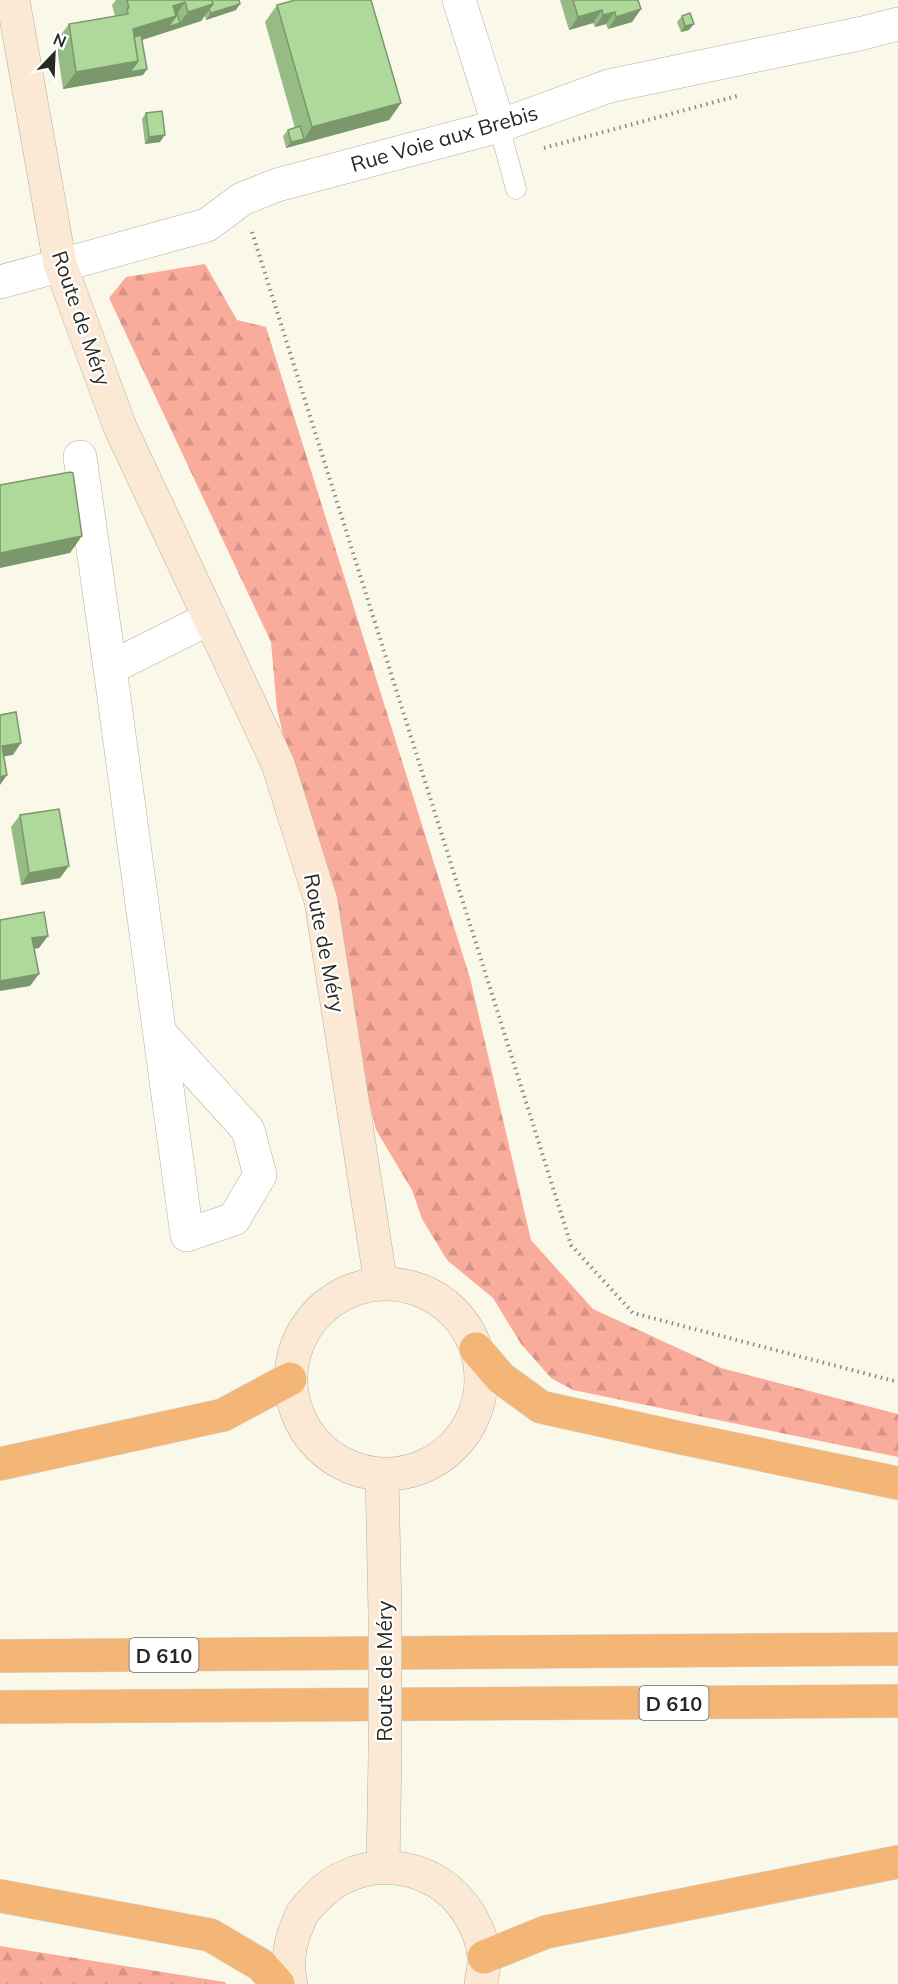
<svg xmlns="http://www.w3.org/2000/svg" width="898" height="1984" font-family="Mulish,sans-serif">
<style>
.forest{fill:url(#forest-firs)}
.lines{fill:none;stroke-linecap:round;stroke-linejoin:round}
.lane-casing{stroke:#b2b0a1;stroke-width:21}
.street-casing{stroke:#b2b0a1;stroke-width:34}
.secondary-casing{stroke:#b2b0a1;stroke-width:34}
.highway-casing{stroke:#d8d8d7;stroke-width:34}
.path{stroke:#89897e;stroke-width:4;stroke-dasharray:1.5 4.5;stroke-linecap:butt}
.lane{stroke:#fff;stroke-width:20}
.street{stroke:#fff;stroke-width:33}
.secondary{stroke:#fbe9d6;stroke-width:33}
.highway{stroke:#f3b677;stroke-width:33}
.secondary-bridge-casing{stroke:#b2b0a1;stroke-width:34;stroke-linecap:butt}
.secondary-bridge{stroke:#fbe9d6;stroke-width:33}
.wall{fill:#96bb85}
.shaded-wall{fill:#7a986c}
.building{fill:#aed99b;stroke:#7a986c;stroke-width:1.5}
.labels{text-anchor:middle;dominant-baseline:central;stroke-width:4.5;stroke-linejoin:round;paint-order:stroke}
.shield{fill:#fff;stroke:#696965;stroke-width:1.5}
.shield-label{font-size:20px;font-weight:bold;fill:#292923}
.street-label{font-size:21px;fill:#292923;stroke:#fff}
</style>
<defs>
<pattern id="forest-firs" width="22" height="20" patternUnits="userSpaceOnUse" patternTransform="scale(1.5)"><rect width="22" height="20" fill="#faac9c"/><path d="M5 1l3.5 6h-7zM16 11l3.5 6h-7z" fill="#d69486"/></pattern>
</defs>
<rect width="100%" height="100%" fill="#faf8e9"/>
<path class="forest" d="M205,264l32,56 29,7 204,651 61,262 62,69 128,59 177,46v43l-325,-67 -22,-12 -30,-34 -28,-46 -46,-38 -25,-41 -10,-29 -36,-60 -99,-421 -6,-67 -162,-344 17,-21z
M0,1946l225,36 1,2h-226z"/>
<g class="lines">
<defs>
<path id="lane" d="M499,126l17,63"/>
<path id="street" d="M459,0l40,126
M0,282l207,-57 35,-26 35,-14 222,-59 110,-40 254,-53 35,-9
M80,457l30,211
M160,1033l88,97 12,45 -26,44 -47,16 -77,-567 100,-50"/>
<path id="secondary" d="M13,0l47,264 60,163 158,337 43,137 60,383
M291 1379a95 95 0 1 1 190 0a95 95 0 1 1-190 0Z
M382,1475l3,138
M383,1866l2,-110
M291,1984c-4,-17 -2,-37 4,-53 3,-6 4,-12 7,-17 3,-5 8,-10 12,-14 43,-49 122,-41 155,14 8,13 14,28 15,43 1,8 -2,18 -3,27"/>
<path id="highway" d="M476,1349l25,29 40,29 140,31 217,45
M0,1464l223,-49 67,-36
M0,1656l898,-7
M0,1707l898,-6
M0,1896l210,39 51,30 17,19
M484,1957l62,-25 352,-70"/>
</defs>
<use href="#lane" class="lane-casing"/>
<use href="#street" class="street-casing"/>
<use href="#secondary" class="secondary-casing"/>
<use href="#highway" class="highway-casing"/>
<path class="path" d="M544,148l193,-52
M252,232l319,1013 62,68 265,69"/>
<use href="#lane" class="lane"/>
<use href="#street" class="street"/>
<use href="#secondary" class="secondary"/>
<use href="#highway" class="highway"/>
<defs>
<path id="secondary-bridge" d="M385,1756v-143"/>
</defs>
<use href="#secondary-bridge" class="secondary-bridge-casing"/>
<use href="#secondary-bridge" class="secondary-bridge"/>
</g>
<path class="wall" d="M116,0h123l-3,10 -30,10 -1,-4 -4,5 -59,19 5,29 -4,6 -80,14 -7,-48 13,-17 46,-8 -3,-11z
M560,0h78l3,9 -9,13 -24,7 -2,-5 -11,3 -2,-4 -24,7z
M277,5l124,98 -12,17 -103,28 -3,-12 5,-6 7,-2 -30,-106z
M682,16l7,14 -8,2 -4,-10z
M146,113l14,29 -15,2 -3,-25z
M20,815l40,63 -39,7 -10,-58z"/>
<path class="shaded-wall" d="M185,2l-17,25 12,-4 8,-11 25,-8 -12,17 -75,24 7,-16 40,-23z
M240,4l-4,6 -30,10 5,-7z
M641,9l-9,13 -24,7 8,-12z
M602,10l-9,13 -24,7 9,-13z
M615,12l-9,12 -11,3 8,-12z
M694,24l-5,6 -8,2 4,-6z
M138,61l-12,17 -63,11 13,-17z
M147,69l-4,6 -17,3 4,-6z
M401,103l-12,17 -103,28 5,-6 13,-3 8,-12z
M165,135l-5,7 -15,2 4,-7z
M82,536l-12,17 -70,15v-15z
M21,743l-8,12 -13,2 2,-11z
M7,775l-7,10v-8z
M69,866l-9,12 -39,7 8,-12z
M48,936l-9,12 -15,3 8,-13z
M39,974l-9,12 -30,5v-10z"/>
<path class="building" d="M127,0h85l1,4 -25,8 -3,-10 -12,4 3,10 -43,13 5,32 -62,11 -7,-48 59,-10 -1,-6h2z
M212,0h27l1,4 -29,9 -2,-4 4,-5z
M295,0h76l30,103 -89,24 -35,-122z
M573,0h65l3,9 -25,8 -1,-5 -12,3 -1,-5 -24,7z
M177,13l3,10 -12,4 8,-11v-2z
M690,13l4,11 -9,2 -3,-10z
M141,35l6,34 -17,3 8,-11 -4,-24z
M162,111l3,24 -16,2 -3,-24z
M300,126l4,13 -13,3 -3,-12z
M70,472l3,1 9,63 -82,17v-68z
M16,712l5,31 -19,3 5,29 -7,2v-62z
M59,809l10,57 -40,7 -9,-58z
M44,912l4,24 -16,2 7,36 -39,7v-61z"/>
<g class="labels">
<g class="shield">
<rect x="129.5" y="1638" width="69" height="34" rx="4.5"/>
<rect x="639.5" y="1686" width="69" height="34" rx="4.5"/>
</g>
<g class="shield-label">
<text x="164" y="1655">D 610</text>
<text x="674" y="1703">D 610</text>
</g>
<g class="street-label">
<text transform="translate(444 138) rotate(-16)">Rue Voie aux Brebis</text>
<text transform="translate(82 318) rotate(71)">Route de Méry</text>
<text transform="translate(325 943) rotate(79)">Route de Méry</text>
<text transform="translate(384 1671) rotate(-90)">Route de Méry</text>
</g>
</g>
<g transform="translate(54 54) rotate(23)" stroke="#ffffff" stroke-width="4.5" paint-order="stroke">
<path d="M0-4.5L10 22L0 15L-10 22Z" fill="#292923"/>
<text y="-9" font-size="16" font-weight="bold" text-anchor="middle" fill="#292923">N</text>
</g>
</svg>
